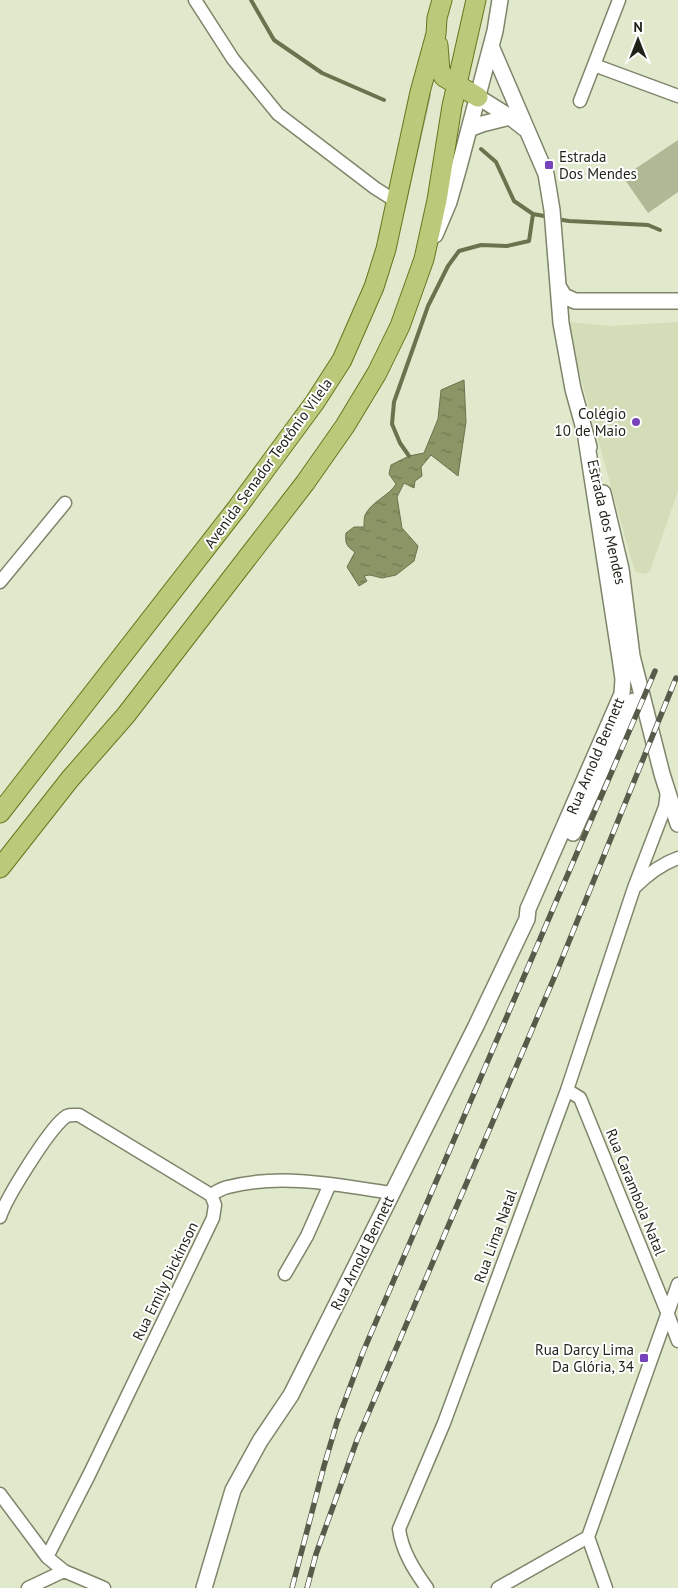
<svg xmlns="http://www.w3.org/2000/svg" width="678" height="1588" font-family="'PT Sans',sans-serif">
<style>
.built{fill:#d3ddb8}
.green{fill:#b0b996}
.water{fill:url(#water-ripples);stroke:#6a734e}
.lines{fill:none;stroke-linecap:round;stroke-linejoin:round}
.stream{stroke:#6a734e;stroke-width:4}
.minor-casing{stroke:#7e856a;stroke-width:15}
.tertiary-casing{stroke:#7e856a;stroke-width:18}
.primary-casing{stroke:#66771e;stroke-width:21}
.minor{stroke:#fff;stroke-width:12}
.tertiary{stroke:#fff;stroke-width:15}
.primary{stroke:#bbc97a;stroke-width:19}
.rail-casing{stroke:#565b4a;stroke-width:5.5}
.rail{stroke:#fff;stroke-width:4;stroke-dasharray:11;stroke-linecap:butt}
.poi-dot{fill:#7743ba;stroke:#fff;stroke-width:2}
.labels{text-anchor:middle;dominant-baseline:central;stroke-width:4;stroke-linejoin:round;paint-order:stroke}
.poi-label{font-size:15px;fill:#1f2217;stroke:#fff;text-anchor:end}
.street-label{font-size:15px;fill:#1f2217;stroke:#fff}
</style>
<defs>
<pattern id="water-ripples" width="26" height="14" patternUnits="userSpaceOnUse" patternTransform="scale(1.25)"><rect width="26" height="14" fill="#8a9665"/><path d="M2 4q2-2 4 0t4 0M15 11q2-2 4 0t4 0" fill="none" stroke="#707a52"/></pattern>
</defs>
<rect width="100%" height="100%" fill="#e0e9cb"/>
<path class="built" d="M569,322l42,4 67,-4v169l-28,80 -6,3 -8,-2 -4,-10 -58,-209z"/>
<path class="green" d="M429,89l2,6 -26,115 -1,-1z
M678,140v52l-30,21 -25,-36z"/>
<path class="water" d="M464,380l2,42 -8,54 -27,-21 -10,12 1,9 -7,5 -1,7 -10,-5 -7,14 5,31 16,18 -4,15 -18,14 -14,3 -12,-3 -6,1 3,5 -8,5 -12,-19 8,-15c-9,-6 -10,-9 -9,-19l8,-6h10c0,-4 0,-9 1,-12 7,-14 24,-19 31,-31l-7,-10 2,-9 18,-9 15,-3 14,-34 3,-29z"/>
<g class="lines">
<path class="stream" d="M251,0l23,40 48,33 62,27
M481,149l15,13 18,39 19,13 17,3
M556,219l13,2 79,4 12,5
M409,456l-9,-13 -8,-19 2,-22 34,-96 20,-40 11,-15 22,-6 26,1 22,-5 4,-27"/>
<defs>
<path id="minor" d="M195,0l38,59 45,55 97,74 22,14
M594,65l84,31
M580,101l39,-101
M0,582l65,-79
M635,887c13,-13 26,-23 43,-29
M567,1090l13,8 87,214 11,29
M211,1195c5,-3 11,-7 17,-8 53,-14 111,-2 163,6
M0,1217c6,-19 48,-86 64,-99 4,-4 9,-3 15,-3l132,80 4,10 -2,13 -124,257 -42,82
M285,1274l22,-38 23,-52
M0,1494l47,63 17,14 40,17
M588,1537l90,-253
M588,1537l18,51
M28,1588l36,-17
M427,1588c-13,-18 -25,-37 -28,-59l45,-106 123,-333 67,-202 31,-81 2,-15
M498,1588l90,-51"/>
<path id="tertiary" d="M491,46l55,128 6,36 9,113 12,66 16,58
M478,97l32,20 14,11
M469,129l13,-5 28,-7
M435,235l14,-33 10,-35 36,-136 5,-31
M558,286l6,10 11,5h103
M603,493l18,76 11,87 30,118 16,50
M573,833l56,-124 5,-8h9
M204,1588l29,-98 27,-49 31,-46 185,-369 51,-107 1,-10 94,-215 1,-15 -3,-21 -34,-220"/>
<path id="primary" d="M438,45l2,26 4,6 34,20
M0,813l237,-305 78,-106 27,-42 32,-73 12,-38 34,-157 16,-58 1,-16 5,-18
M0,868l70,-89 56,-64 179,-232 40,-57 32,-53 23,-47 24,-67 13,-59 15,-94 24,-106"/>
</defs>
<use href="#minor" class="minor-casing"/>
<use href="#tertiary" class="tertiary-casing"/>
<use href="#primary" class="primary-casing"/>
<use href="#minor" class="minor"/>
<use href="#tertiary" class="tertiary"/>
<use href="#primary" class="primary"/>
<defs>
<path id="rail" d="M292,1588l32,-122 13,-44 26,-70 292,-681
M307,1588l9,-34 41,-114 200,-469 119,-293"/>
</defs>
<use href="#rail" class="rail-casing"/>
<use href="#rail" class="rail"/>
</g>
<g class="poi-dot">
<rect x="544" y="160" width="10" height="10" rx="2.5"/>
<circle cx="636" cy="422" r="5"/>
<rect x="639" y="1353" width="10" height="10" rx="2.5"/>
</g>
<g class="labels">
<g class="poi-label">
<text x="559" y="156" text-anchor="start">Estrada<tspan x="559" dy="17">Dos Mendes</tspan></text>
<text x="626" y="413">Colégio<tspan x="626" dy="17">10 de Maio</tspan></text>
<text x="634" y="1349">Rua Darcy Lima<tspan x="634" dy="17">Da Glória, 34</tspan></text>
</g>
<g class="street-label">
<text transform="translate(268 463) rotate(-54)">Avenida Senador Teotônio Vilela</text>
<text transform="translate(607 522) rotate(77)">Estrada dos Mendes</text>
<text transform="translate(595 756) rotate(-67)">Rua Arnold Bennett</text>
<text transform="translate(636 1192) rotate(68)">Rua Carambola Natal</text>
<text transform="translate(495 1236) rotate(-70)">Rua Lima Natal</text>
<text transform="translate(362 1253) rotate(-64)">Rua Arnold Bennett</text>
<text transform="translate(165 1281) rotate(-64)">Rua Emily Dickinson</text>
</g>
</g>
<g transform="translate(638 40)" stroke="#ffffff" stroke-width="4" paint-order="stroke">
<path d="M0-4L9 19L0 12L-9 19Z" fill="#1f2217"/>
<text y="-8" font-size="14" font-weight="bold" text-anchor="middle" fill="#1f2217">N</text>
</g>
</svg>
